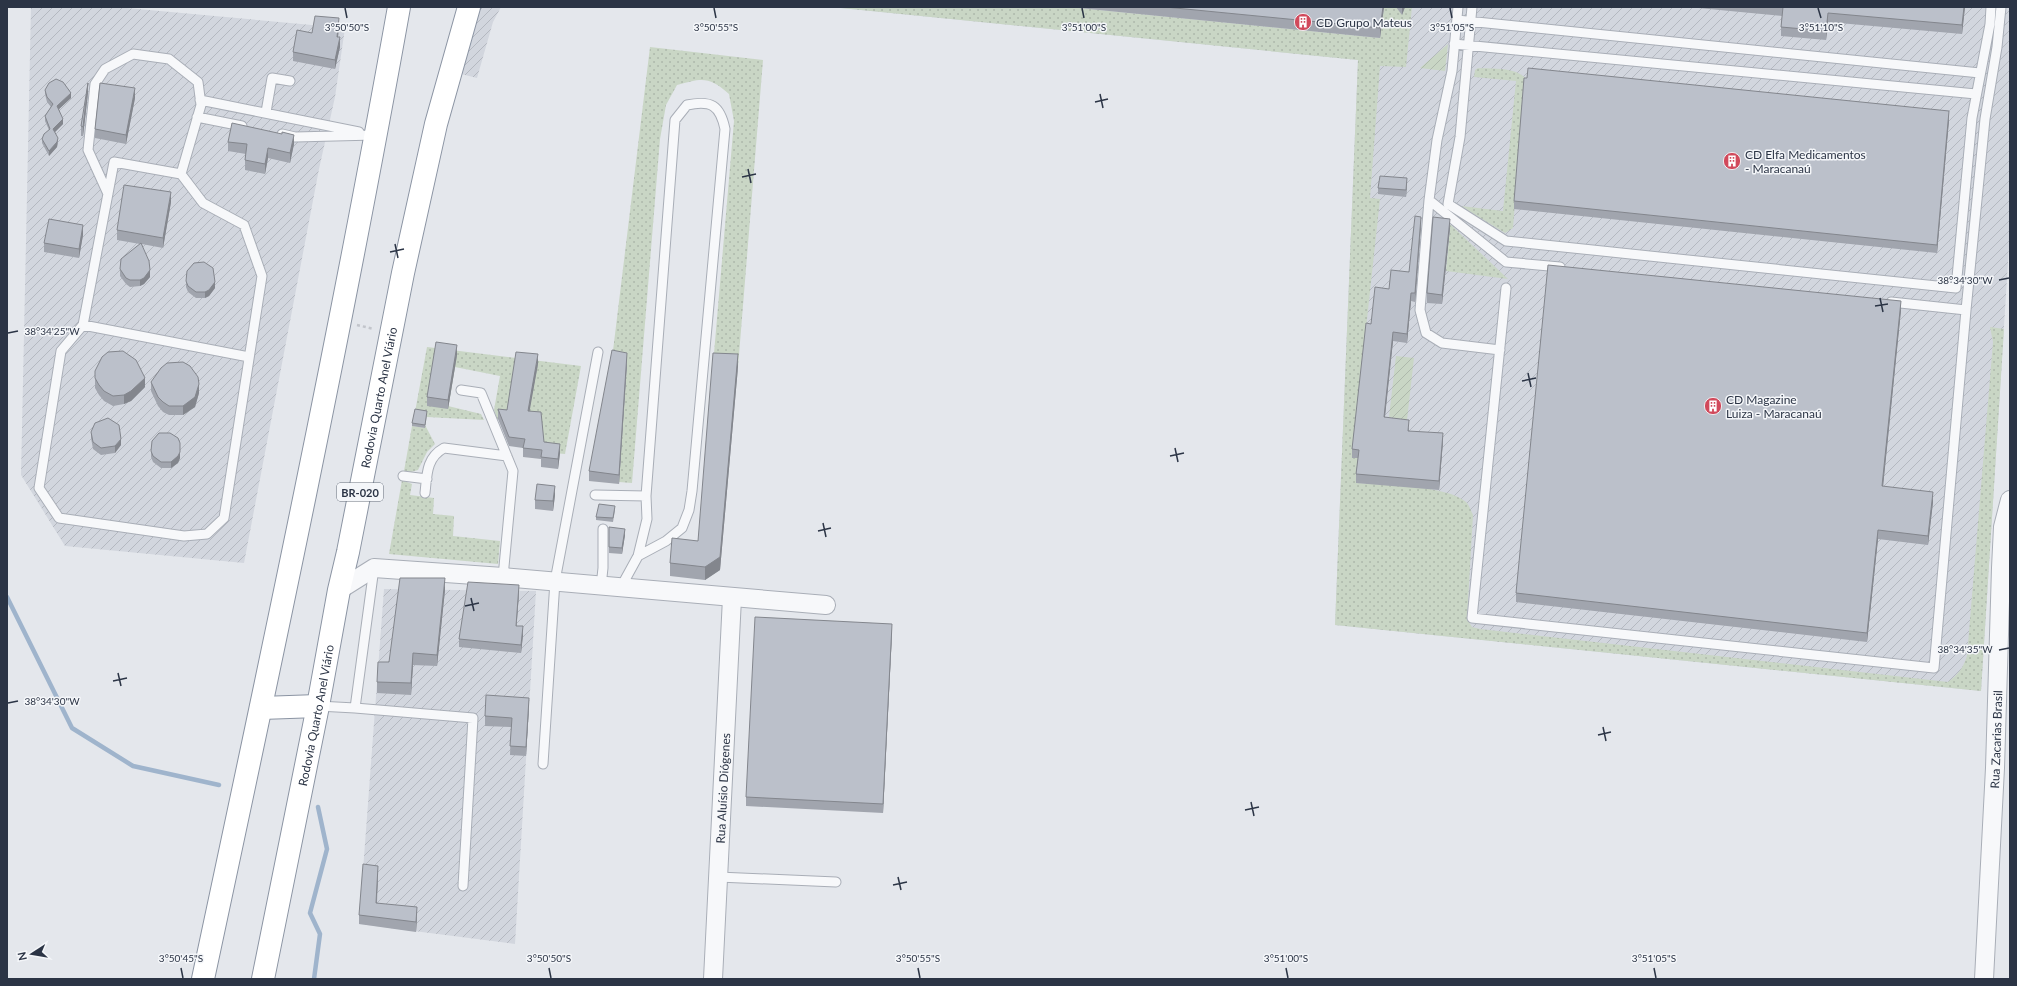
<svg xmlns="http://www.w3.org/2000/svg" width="2017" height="986" font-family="Lato,sans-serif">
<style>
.industrial{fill:url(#industrial-furrows)}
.grass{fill:url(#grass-dots)}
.garden{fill:url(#garden-furrows)}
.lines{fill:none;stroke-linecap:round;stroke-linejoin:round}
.stream{stroke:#9fb4cc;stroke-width:4.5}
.service-casing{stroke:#a9aeb7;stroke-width:11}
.minor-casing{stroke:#a9aeb7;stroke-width:20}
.trunk-casing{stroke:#8b94a3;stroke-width:24}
.path{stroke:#c2c5cb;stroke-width:2.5;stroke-dasharray:3 3;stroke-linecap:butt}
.service{stroke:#f7f8fa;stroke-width:9}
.minor{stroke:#f7f8fa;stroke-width:18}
.trunk{stroke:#fff;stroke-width:22}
.wall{fill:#a1a5ae}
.shaded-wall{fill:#83868d}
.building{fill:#bbc0ca;stroke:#83868d}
.ticks{fill:none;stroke:#2b3445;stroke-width:1.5}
.labels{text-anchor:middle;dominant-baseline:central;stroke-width:3;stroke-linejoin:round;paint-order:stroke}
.shield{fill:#f4f6f9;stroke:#676e7b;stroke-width:1}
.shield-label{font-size:11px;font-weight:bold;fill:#2b3445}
.poi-label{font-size:12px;fill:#2b3445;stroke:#f4f6f9;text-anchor:start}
.street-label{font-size:12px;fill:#2b3445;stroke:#f4f6f9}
.ticks-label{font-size:10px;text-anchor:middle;fill:#2b3445;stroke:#f4f6f9;stroke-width:3;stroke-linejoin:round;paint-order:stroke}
</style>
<defs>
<pattern id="industrial-furrows" width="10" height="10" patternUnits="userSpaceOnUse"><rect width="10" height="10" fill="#d2d6de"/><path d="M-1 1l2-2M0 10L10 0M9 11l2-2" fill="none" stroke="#b4b8c0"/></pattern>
<pattern id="grass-dots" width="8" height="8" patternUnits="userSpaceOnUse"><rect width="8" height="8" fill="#c9d6c5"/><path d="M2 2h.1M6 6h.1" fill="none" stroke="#adb8ab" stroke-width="1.8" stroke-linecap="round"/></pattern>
<pattern id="garden-furrows" width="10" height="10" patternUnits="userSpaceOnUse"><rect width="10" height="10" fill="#c9d6c5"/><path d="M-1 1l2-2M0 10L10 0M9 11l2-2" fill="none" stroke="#adb8ab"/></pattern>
</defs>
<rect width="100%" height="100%" fill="#e4e7ec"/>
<path class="industrial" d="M31,7h85l229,21 -10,69 -16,72 -75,394 -179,-17 -44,-71z
M477,7h24l-8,15 -16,56 -16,-4z
M831,7h1179v224l-29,460 -646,-66 23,-565z
M384,589l152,2 -21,353 -156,-20z"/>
<path class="grass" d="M831,7h238l311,31 4,-31h28l-6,60 -26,-1 -10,132 10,1 -28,259h7l-3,25c26,2 91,2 110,19 3,3 5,9 7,13l-6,104 5,8 8,2 468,53c10,-7 15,-14 19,-26l26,-314 -3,-15 14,2 -23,362 -646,-66 23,-565z
M650,47l113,13 -25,307 -25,-2 21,-244 -5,-27c-20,-18 -27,-16 -52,-9l-11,20 -6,34 -28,344 -13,-1 8,-119 -15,-4z
M1478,68c15,1 40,-1 49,12l-3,6 -11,142 -8,5 -44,-27 42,5 13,-130 -42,-4 1,-7z
M1448,225h3l57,54 -62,-8 4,-43z
M427,347l154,19 -16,88 -22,-2 -16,-32 -30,-1 -3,-9 6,-34 -45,-9 2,-12 -9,54v-3l33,8 3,6 -57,-3v-3l-12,-2z
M425,425l10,19 -8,8 -9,18 -7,2 -7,-1 8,-45 13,2z
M402,480l10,4 -2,11 24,3 -1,16 21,2 -1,20 47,5 -2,23 -109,-10z"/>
<path class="garden" d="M1448,44l-3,27 -25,-3z
M1396,356l18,2 -7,62 -18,-3z"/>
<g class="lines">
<path class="stream" d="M7,597l65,131 61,38 86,19
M314,979l6,-45 -10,-21 17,-64 -9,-42"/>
<defs>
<path id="service" d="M1458,7l-6,64 -15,69 -8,60 -9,110 6,23 16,10 58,7
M1472,7l-12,130 -12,67 58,37 450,47 16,-170 18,-94 1,-17
M1457,20l523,53
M1454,44l522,50
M200,100l159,32
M266,112l6,-34 18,3
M197,117l45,9
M282,134l13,3 80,-2
M108,194l-20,-44 7,-66 10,-15 28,-15 36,5 29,23 3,23 -20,69
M1429,200l77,62 54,5
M1506,288l-34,330 462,50 32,-358
M1891,302l75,8 19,-191 12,-72 4,-40
M83,325l31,-163 67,12 22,29 41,22 18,51 -38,242 -17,16 -23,2 -125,-18 -20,-30 22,-137 22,-26 166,32
M461,390l20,3 32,78 -10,106
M403,476l24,3
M425,493c2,-18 1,-35 19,-45l63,8
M595,495l51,1
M374,568l-19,140 118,10 -10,168
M601,586l2,-18v-39
M621,587l17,-31 28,-15 16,-13 7,-18 3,-19 33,-362c-5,-24 -14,-29 -38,-24l-12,15 -29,376 1,23 -9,37
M318,706l37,2
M543,764l12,-183 43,-229
M718,877l118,5"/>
<g id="minor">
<path d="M339,590l35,-22 129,9 323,28"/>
<path id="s1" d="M713,979l19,-381"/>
<path id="s2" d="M1984,979l11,-211 6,-200 2,-41 7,-27"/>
</g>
<g id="trunk">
<path d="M261,708l57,-2"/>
<path d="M203,979c69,-323 138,-647 196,-972"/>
<path id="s3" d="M263,979l55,-273 21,-116 9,-38 55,-279 33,-149 33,-117"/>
</g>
</defs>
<use href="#service" class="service-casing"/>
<use href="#minor" class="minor-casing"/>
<use href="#trunk" class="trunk-casing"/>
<path class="path" d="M357,325l17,4"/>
<use href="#service" class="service"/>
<use href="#minor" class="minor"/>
<use href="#trunk" class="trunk"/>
</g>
<path class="wall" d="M1069,7h315l-4,31z
M1396,7h9l-3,8z
M1688,7h277l-3,27 -134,-12 -2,18 -45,-4v-9l1,-11z
M339,27l-1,10 2,10 -5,22 -42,-8v-9l19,-19z
M45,90l26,8 -12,11 4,15 -8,8 3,11 -1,4 -8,9 -7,-13v-4l7,-9 -4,-9v-5l6,-9 -4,-5 -2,-8z
M88,93l-5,43h-2v-10z
M135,98l-9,46 -31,-6v-9z
M1949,120l-12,133 -423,-44v-8z
M228,142l66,2 -4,19 -22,-5 -3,16 -20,-4v-10l1,-6 -18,-3z
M1407,184l-1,13 -28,-3v-6z
M171,202l-8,46 -21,-4 8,33 -6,7 -4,2 -10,1 -4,-3 -6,-8v-7l20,-25 -23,-4v-10z
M1421,225l-6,77 -4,-1 -4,42 -14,-2 -8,76 24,11v3l34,10 -4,49 -83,-7v-9l2,-16h-6v-9l19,-125 18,-35 20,-17z
M1450,228l-8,76 -15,-1v-10z
M83,235l-4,23 -35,-6v-9z
M186,281l29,7 -6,8 -4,2h-9l-8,-6 -2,-5z
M1901,310l-18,177 50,15 -5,43 -50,-6 -11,103 -351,-40v-9z
M457,355l-9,54 -21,-3v-9z
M627,363l-8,121 -30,-3v-10z
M538,364l-9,47 15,31 16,11 -2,16 -17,-2v-8l-18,-2v-9l-14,-2 -11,-27v-10l9,1z
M738,367l-18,203 -15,10 -35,-4v-13l28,-22z
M95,371l50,16 -14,14 -7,3 -11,2 -9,-5 -5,-6 -4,-7z
M151,382l48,11 -4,14 -12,8h-14l-6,-3 -5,-6 -7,-15z
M427,414l-2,14 -13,-2v-3z
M91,432l30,13 -6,8 -14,2 -8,-6 -2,-11z
M151,451l29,7 -2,5 -7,5h-10l-8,-6 -2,-5z
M555,495l-2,16 -18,-2v-9z
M615,510l-2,12 -17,-2v-3z
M609,527l16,8 -3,19 -13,-1z
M445,590l-8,76 -24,-1 -2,30 -34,-2v-11l12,-20z
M519,593l-3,33 7,9 -2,18 -62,-6v-8z
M892,633l-9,180 -137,-7v-9z
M529,707l-3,49 -16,-1 1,-28 -26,-1v-10z
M378,876l-1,27 40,14 -1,15 -57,-8v-9z"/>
<path class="shaded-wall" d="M1383,7h1l-4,31v-10z
M1402,7h3l-3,8z
M1964,7h1l-3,27v-9z
M1828,13v9l-2,18v-9z
M339,18v9l-2,19v-9z
M340,37v10l-5,22v-9z
M88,83v10l-5,43v-9z
M135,88v10l-9,46v-9z
M71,93v5l-14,13v-5z
M1949,111v9l-12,133v-8z
M63,119v5l-10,10v-5z
M294,135v9l-4,19v-10z
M58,138l-1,9 -8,9v-5z
M268,148v10l-3,16v-10z
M1407,178v6l-1,13v-7z
M171,192v10l-8,46v-10z
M1421,217v8l-6,77v-9z
M1450,219v9l-8,76v-9z
M83,225v10l-4,23v-9z
M150,270v7l-6,7 -4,2v-6z
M215,282v6l-6,8 -4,2v-6z
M1411,293v8l-4,42v-9z
M1901,301v9l-19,186v-10z
M1393,332v9l-9,84v-8z
M457,345v10l-9,54v-9z
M627,353v10l-8,121v-9z
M538,354v10l-10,56v-9z
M738,354v13l-18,203 -15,10v-13z
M145,378v9l-14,14 -7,3v-9z
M199,384v9l-4,14 -12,8v-9z
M1443,433v8l-4,49v-9z
M121,439v6l-6,8v-7z
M560,444v9l-2,16v-10z
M180,452v6l-2,5 -7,5v-6z
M555,486v9l-2,16v-10z
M1933,492v10l-5,43v-9z
M625,529v6l-3,19v-6z
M1878,530v9l-11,103v-9z
M445,578v12l-8,76v-11z
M519,585v8l-3,41v-8z
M892,624v9l-9,180v-9z
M523,626v9l-2,18v-8z
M413,653v12l-2,30v-12z
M529,698v9l-3,49v-9z
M378,866v10l-2,36v-9z
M417,907v10l-1,15v-10z"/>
<path class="building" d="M1165,7h218l-3,21z
M1780,7h184l-2,18 -134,-12 -2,18 -45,-4 2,-20z
M315,16l24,2 -2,19h3l-5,23 -42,-8 4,-22 15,3z
M1528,68l421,43 -12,134 -423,-44 10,-123h3z
M56,79l7,3 8,11 -14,13 6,13 -10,10 5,9 -1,4 -8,9 -7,-12 2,-5 6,-5 -5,-13 8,-12 -6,-7 -2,-7 4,-7z
M88,83l-5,44 -2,-1z
M100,83l35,5 -9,47 -31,-6z
M232,123l50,11v-2l12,3 -4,18 -22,-5 -3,16 -20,-4 2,-16 -19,-2z
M1380,176l27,2 -1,12 -28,-2z
M124,185l47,7 -8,46 -46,-8z
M1415,216l6,1 -6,76h-4l-4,41 -14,-2 -9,85 25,3 -1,11 35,2 -4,48 -83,-7 3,-24 -7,-1 14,-126 5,1 4,-37 14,2 2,-19 18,2z
M1433,217l17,2 -8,76 -15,-2z
M49,219l34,6 -4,24 -35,-6z
M141,243l8,18 1,9 -6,8 -4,2h-10l-4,-2 -6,-9 1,-10z
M204,262l9,6 2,14 -6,8 -4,2h-9l-8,-6 -2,-5 1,-10 7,-8z
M1548,265l353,36 -19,185 51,6 -5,44 -50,-6 -11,103 -351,-40z
M436,342l21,3 -9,55 -21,-3z
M612,350l15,3 -8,122 -30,-4z
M123,351l13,9 9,18 -14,13 -7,4 -11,1 -9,-5 -5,-6 -4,-7v-7l7,-14 6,-5z
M516,352l22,2 -10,57 13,1 3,30 16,2 -2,15 -17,-2 1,-7 -19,-2 2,-9 -16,-2 -11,-28 9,1z
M713,353l25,1 -18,203 -15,10 -35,-4 2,-25 26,3z
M183,362l7,4 8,11 1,7 -4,13 -12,9h-14l-6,-4 -5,-5 -7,-15 10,-14 6,-5z
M415,409l12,2 -2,14 -13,-2z
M108,418l11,7 2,14 -6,7 -14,2 -8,-6 -2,-10 4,-9z
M159,433h11l8,5 2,5v9l-2,4 -7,6h-10l-8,-6 -2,-5 1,-10z
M537,484l18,2 -2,15 -18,-1z
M599,504l16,2 -2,12 -17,-1z
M609,527l16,2 -3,19 -13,-1z
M400,578h45l-8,77 -24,-2 -2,30 -34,-1 1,-20h11z
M468,582l51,3 -3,41h7l-2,19 -62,-6z
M755,617l137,7 -9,180 -137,-7z
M486,695l43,3 -3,49 -16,-1 2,-28 -27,-2z
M363,864l15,2 -2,37 41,4 -1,15 -57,-7z"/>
<path class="ticks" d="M345,8l2,10M714,8l2,10M1082,8l2,10M1450,8l2,10M1818,8l3,10M1100,94l3,14M1095,102l13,-3M748,169l3,14M742,177l14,-3M395,244l3,14M390,252l14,-3M1999,280l10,-2M1880,298l3,14M1875,306l13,-2M8,333l10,-2M1528,373l3,14M1522,381l14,-3M1175,448l3,14M1170,456l14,-3M823,523l3,14M818,531l13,-3M471,598l3,13M465,606l14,-3M1999,650l10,-2M118,673l3,13M113,681l14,-3M8,703l10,-2M1603,727l3,14M1598,735l13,-3M1251,802l3,14M1245,810l14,-3M898,877l3,13M893,885l14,-3M181,968l2,10M549,968l2,10M918,968l2,10M1286,968l2,10M1654,968l2,10"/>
<defs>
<symbol id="building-disc" viewBox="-11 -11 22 22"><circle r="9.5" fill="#d1495b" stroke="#f4f6f9"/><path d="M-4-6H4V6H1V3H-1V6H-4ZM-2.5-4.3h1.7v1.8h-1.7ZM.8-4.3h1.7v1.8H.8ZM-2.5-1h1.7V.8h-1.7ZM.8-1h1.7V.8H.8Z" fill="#fff"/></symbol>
</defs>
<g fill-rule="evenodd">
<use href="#building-disc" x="1293" y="12" width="20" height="20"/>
<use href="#building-disc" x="1722" y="151" width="20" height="20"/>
<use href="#building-disc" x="1703" y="396" width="20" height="20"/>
</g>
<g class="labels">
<rect class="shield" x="337" y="483" width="46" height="18" rx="3"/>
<g class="shield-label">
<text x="360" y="492">BR-020</text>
</g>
<g class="poi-label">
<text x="1316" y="22">CD Grupo Mateus</text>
<text x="1745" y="154">CD Elfa Medicamentos<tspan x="1745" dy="14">- Maracanaú</tspan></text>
<text x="1726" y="399">CD Magazine<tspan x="1726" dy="14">Luiza - Maracanaú</tspan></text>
</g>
<g class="street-label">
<text stroke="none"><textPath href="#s3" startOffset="593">Rodovia Quarto Anel Viário</textPath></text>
<text stroke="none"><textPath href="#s3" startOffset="269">Rodovia Quarto Anel Viário</textPath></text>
<text stroke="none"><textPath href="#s2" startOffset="240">Rua Zacarias Brasil</textPath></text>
<text stroke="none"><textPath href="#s1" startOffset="191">Rua Aluísio Diógenes</textPath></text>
</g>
</g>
<g class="ticks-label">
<text x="347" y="31">3°50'50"S</text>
<text x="716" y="31">3°50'55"S</text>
<text x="1084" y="31">3°51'00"S</text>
<text x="1452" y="31">3°51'05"S</text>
<text x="1821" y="31">3°51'10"S</text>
<text x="1965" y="284">38°34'30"W</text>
<text x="52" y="335">38°34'25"W</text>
<text x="1965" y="653">38°34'35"W</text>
<text x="52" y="705">38°34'30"W</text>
<text x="181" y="962">3°50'45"S</text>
<text x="549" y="962">3°50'50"S</text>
<text x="918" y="962">3°50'55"S</text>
<text x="1286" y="962">3°51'00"S</text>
<text x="1654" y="962">3°51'05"S</text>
</g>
<rect width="2017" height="986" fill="none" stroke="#2b3445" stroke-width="16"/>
<g transform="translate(32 954) rotate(258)" stroke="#f4f6f9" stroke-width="3" paint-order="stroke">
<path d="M0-3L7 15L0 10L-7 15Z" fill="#2b3445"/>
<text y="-6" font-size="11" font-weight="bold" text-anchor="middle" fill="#2b3445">N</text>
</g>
</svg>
